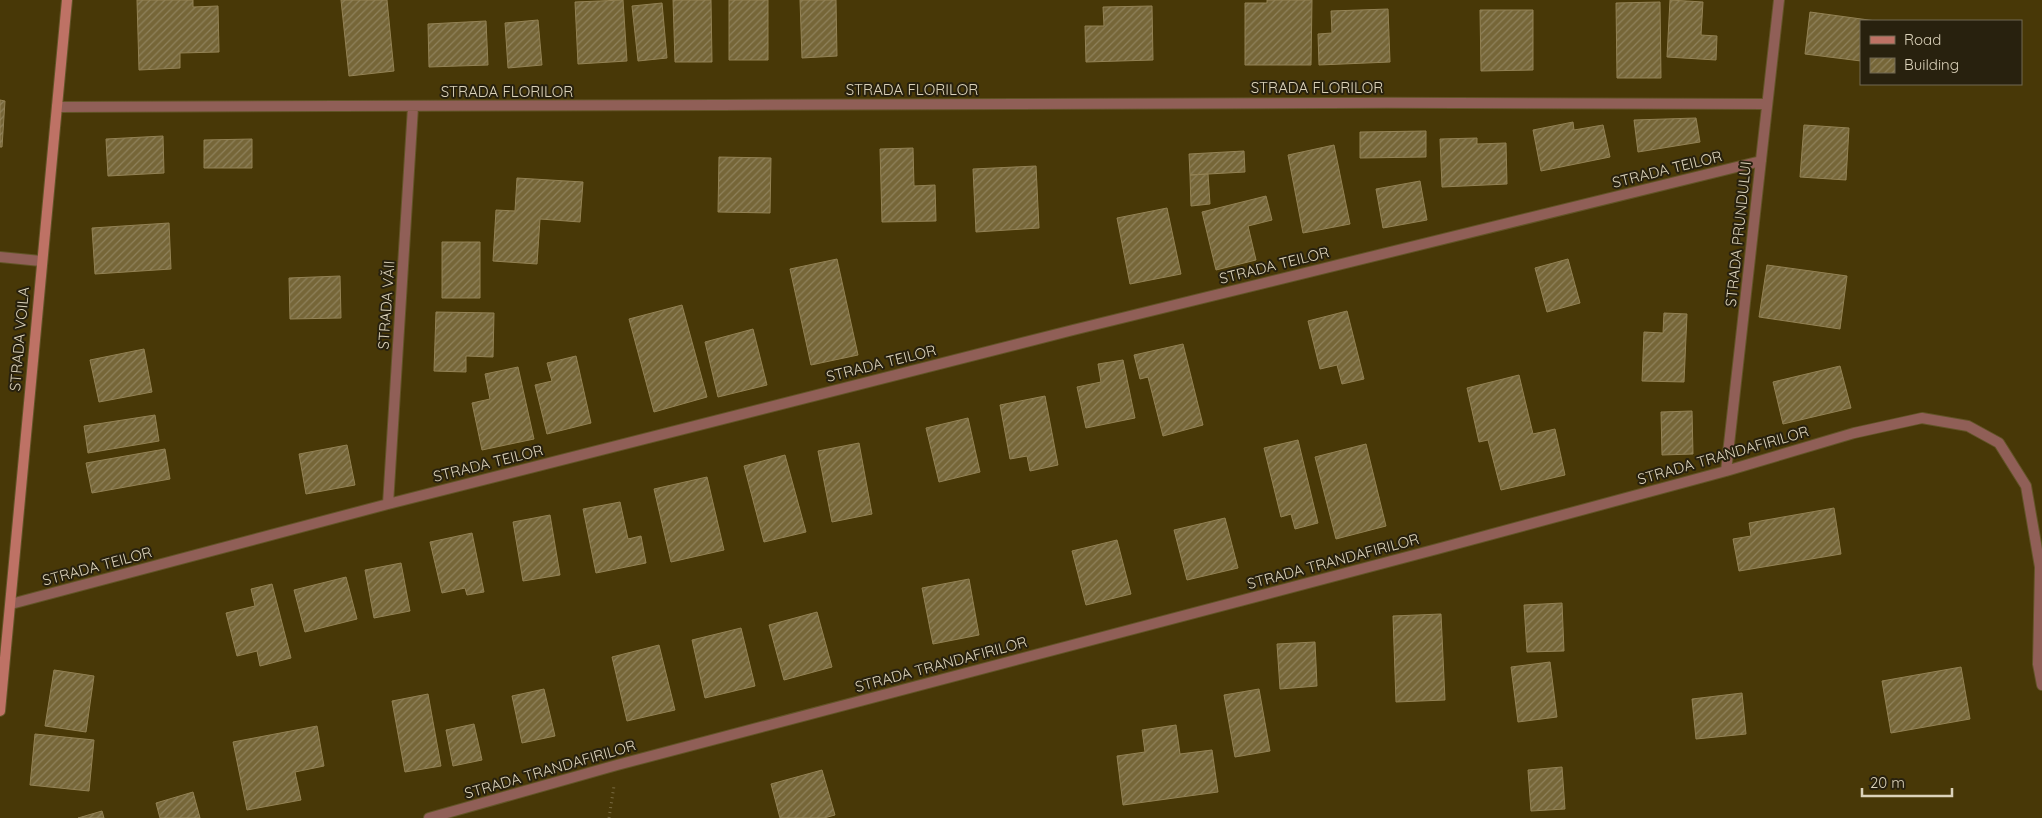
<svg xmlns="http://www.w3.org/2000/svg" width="2042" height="818" font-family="Quicksand,sans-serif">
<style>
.building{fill:url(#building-hatch);stroke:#938254}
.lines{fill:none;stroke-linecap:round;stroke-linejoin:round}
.service-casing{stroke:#625427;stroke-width:12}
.minor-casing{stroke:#625427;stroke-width:12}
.secondary-casing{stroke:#625427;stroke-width:12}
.path{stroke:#786a41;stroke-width:3;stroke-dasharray:1 4;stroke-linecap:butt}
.service{stroke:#905f57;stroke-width:10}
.minor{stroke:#905f57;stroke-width:10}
.secondary{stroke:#be7265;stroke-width:10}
.labels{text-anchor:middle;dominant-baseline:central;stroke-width:4;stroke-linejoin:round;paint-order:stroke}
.street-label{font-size:15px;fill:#dbd2ba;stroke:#28210e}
</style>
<defs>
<pattern id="building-hatch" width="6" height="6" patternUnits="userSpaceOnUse" patternTransform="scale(1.25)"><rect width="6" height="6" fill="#766638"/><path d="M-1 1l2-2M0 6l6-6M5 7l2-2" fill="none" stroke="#8f825c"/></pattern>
</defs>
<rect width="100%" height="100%" fill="#483807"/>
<path class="building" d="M137,0h56v7l25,-1 1,46 -39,1v15l-41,2z
M341,0h46l7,71 -45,5z
M623,0l4,61 -49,3 -3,-62z
M673,0h38l1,62h-37z
M729,0h39v60h-39z
M800,0h36l1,56 -35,2z
M1267,0h45l-1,65h-66v-62h22z
M1670,0l33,2 -2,33 16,1 -1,24 -49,-3z
M1660,2l1,76h-44l-1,-75z
M662,3l5,55 -29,3 -6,-55z
M1152,6l1,54 -67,2 -1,-36h19l-1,-19z
M1388,9l2,53 -71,3 -1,-31 14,-1 -1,-22z
M1480,10h53v60l-52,1z
M1810,12l66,9h-15v40l-56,-7z
M538,20l4,45 -34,3 -3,-45z
M486,21l2,44 -59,2 -1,-43z
M0,100l5,1 -3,46h-2z
M1696,118l4,24 -62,10 -4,-32z
M1573,122l1,8 29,-5 7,32 -69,14 -8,-41z
M1804,125l45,3 -3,52 -46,-3z
M1426,131v26l-66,1v-26z
M163,136l1,37 -56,3 -2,-37z
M1477,138v6l29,-1 1,41 -65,3 -2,-48z
M252,139v29h-48v-28z
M1334,145l16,79 -47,9 -15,-78z
M913,148l1,38 21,-1 1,36 -54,1 -2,-73z
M1244,151l1,21 -55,3 -1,-21z
M719,157l52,1 -1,55 -52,-1z
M1036,166l3,62 -63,4 -3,-63z
M1208,174l2,30 -19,2 -1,-31z
M517,178l66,4 -3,40 -40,-3 -3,45 -44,-3 3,-51 19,1z
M1420,181l7,39 -44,8 -7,-39z
M1266,196l6,24 -24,6 8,34 -40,10 -14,-58z
M1167,208l14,66 -51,10 -13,-66z
M169,223l2,46 -76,5 -3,-46z
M442,242h38v56h-38z
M837,259l21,96 -47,10 -21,-96z
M1568,259l12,44 -33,9 -12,-44z
M1767,265l80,11 -7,53 -81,-12z
M340,276l1,42 -51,1 -1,-41z
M682,305l25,92 -53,15 -25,-93z
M1347,311l17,68 -22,5 -5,-19 -17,4 -12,-48z
M436,312l58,1 -1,44 -27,-1v16l-32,-1z
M1664,313l23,1 -3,68 -42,-1 2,-49 19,1z
M753,329l14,56 -49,12 -13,-55z
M1183,344l20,81 -40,11 -15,-59 -8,2 -6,-24z
M144,349l8,43 -53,10 -9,-42z
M576,356l15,67 -44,11 -12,-49 17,-4 -5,-18z
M1123,360l12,58 -49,10 -9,-41 24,-5 -3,-18z
M1840,366l11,42 -68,16 -10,-42z
M518,367l16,72 -52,11 -10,-47 18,-4 -5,-25z
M1519,375l14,59 22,-5 10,46 -64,15 -13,-50 -9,2 -12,-54z
M1045,396l13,69 -28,6 -3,-15 -17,3 -10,-54z
M1692,411l1,43 -31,1 -1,-43z
M155,415l4,26 -71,12 -4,-27z
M968,418l12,54 -41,10 -13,-54z
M1298,440l20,83 -23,6 -4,-15 -10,3 -17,-69z
M859,443l13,71 -40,8 -14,-71z
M1366,444l20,82 -50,13 -21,-82z
M347,445l8,40 -49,9 -7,-40z
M165,449l5,30 -78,14 -6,-30z
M785,455l21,77 -42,10 -20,-76z
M707,477l17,73 -53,12 -17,-73z
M620,502l8,37 13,-3 5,27 -50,10 -13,-64z
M1834,508l7,46 -102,17 -6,-32 18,-3 -2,-13z
M550,515l10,60 -37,6 -10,-59z
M1225,518l13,50 -51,12 -13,-50z
M472,533l12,59 -17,3 -2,-7 -23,5 -12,-51z
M1117,540l14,54 -45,11 -14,-54z
M401,563l9,48 -36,7 -9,-48z
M346,577l11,42 -52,13 -11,-42z
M969,579l10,56 -46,9 -11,-56z
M272,584l19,74 -31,8 -3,-15 -20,5 -11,-43 29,-7 -4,-17z
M1562,603l2,48 -37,1 -3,-47z
M817,612l15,55 -48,13 -15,-55z
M1441,614l4,86 -49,2 -3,-86z
M741,628l14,58 -50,12 -13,-58z
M1315,642l2,44 -37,3 -3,-45z
M659,645l16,65 -48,11 -15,-64z
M1550,662l7,55 -39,5 -7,-55z
M1961,667l9,52 -79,14 -9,-52z
M54,670l40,6 -8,56 -41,-6z
M544,689l11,47 -33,7 -10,-47z
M1259,689l11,62 -35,6 -11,-62z
M1742,693l4,41 -50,5 -4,-40z
M428,694l13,72 -36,6 -13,-71z
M474,724l8,36 -29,6 -7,-36z
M1176,725l4,29 32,-4 6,42 -95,13 -6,-49 28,-4 -3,-22z
M317,726l7,40 -29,6 6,28 -54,10 -14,-68z
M35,734l59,6 -5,51 -59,-6z
M1562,767l3,42 -34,2 -3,-41z
M822,770l13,45 -11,3h-44l-9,-34z
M193,792l7,26h-40l-4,-15z
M102,811l2,7h-26z"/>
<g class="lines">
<defs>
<path id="service" d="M0,257l41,4"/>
<path id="minor" d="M57,107c570,0 1140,-7 1710,-3
M1726,471l53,-471
M388,504l25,-397
M11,604l377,-100 685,-174 688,-169
M429,818l188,-53 820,-216 289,-78 128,-38 68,-15 46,8 31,17 27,43 14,81 -2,97 4,21"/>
<path id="secondary" d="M0,711l67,-711"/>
</defs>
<use href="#service" class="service-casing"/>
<use href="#minor" class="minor-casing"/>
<use href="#secondary" class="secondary-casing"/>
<path class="path" d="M609,818l5,-32"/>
<use href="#service" class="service"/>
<use href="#minor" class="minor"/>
<use href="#secondary" class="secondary"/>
</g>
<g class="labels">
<g class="street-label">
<text x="1317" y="87">STRADA FLORILOR</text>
<text x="912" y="89">STRADA FLORILOR</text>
<text x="507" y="91">STRADA FLORILOR</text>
<text transform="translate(1667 169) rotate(-14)">STRADA TEILOR</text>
<text transform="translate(1738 234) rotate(-84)">STRADA PRUNDULUI</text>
<text transform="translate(1274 265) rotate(-14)">STRADA TEILOR</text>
<text transform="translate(386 305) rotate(-86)">STRADA VĂII</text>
<text transform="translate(19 339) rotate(-85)">STRADA VOILA</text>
<text transform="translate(881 363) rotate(-14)">STRADA TEILOR</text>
<text transform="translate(1723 455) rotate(-16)">STRADA TRANDAFIRILOR</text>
<text transform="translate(488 463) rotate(-14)">STRADA TEILOR</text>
<text transform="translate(1333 561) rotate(-15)">STRADA TRANDAFIRILOR</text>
<text transform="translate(97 566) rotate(-15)">STRADA TEILOR</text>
<text transform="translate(941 664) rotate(-15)">STRADA TRANDAFIRILOR</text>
<text transform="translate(550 769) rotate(-16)">STRADA TRANDAFIRILOR</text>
</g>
</g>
<rect x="1860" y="20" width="162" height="65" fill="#28210e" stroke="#706853"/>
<rect x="1870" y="36" width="25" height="8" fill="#be7265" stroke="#706853"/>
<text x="1904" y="45" font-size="15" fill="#dbd2ba">Road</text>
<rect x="1870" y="58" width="25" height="15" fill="url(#building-hatch)" stroke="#706853"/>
<text x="1904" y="70" font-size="15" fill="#dbd2ba">Building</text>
<path d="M1862 788v8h90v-8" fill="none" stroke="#dbd2ba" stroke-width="2.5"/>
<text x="1870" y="788" font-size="15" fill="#dbd2ba" stroke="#28210e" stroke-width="4" paint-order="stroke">20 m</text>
</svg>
